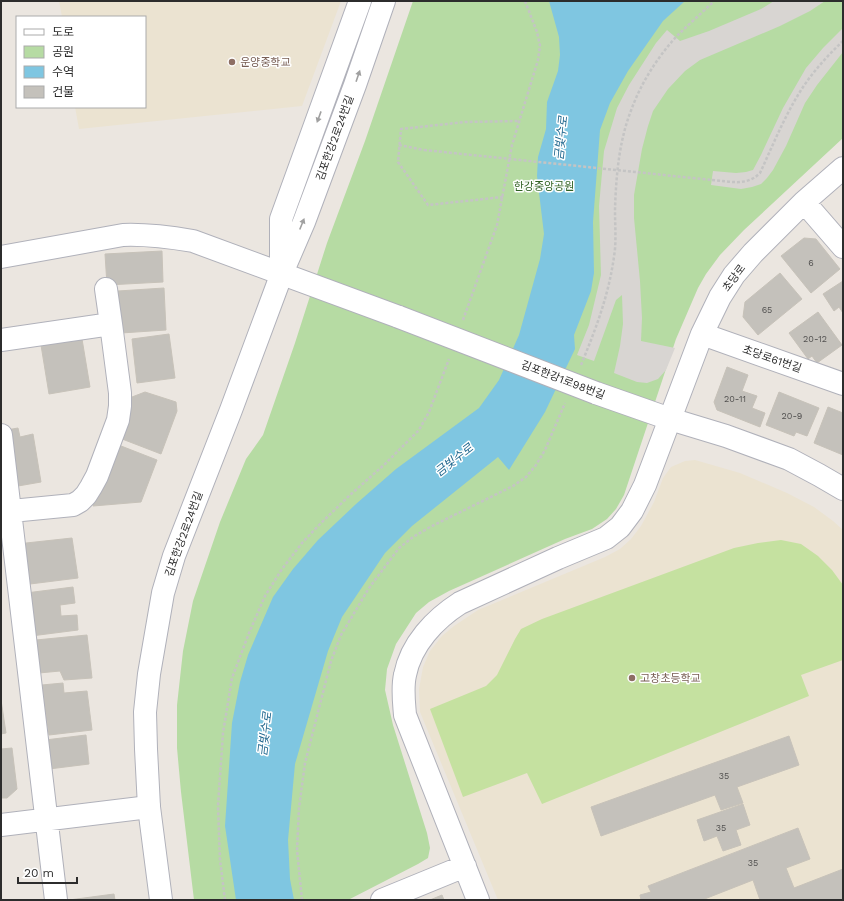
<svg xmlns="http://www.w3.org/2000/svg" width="844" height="901" font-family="'Work Sans','Noto Sans KR',sans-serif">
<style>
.education{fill:#ebe3d1}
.green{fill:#b6dba3}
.pitch{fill:#c5e1a0}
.plaza{fill:#d8d5d2}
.water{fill:#7fc6e1}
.building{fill:#c4c1bb;stroke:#c7c2b9}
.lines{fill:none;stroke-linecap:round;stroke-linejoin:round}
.street-casing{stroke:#b0b1ba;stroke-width:24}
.secondary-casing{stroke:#b0b1ba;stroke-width:24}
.path{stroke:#c4c4c4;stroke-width:2.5;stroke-dasharray:3 2;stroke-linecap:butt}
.street{stroke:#fff;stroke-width:22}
.secondary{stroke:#fff;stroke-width:22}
.street-bridge-casing{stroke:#b0b1ba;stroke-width:24;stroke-linecap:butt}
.path-bridge{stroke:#c4c4c4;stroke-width:2.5;stroke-dasharray:3 2;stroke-linecap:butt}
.street-bridge{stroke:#fff;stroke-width:22}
.oneway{fill:#a0a0a0}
.education-dot{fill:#8d6e63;stroke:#fff;stroke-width:1.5}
.labels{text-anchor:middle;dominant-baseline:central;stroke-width:3;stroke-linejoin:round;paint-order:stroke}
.number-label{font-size:9px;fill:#525150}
.education-label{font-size:11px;fill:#785e54;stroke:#fff;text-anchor:start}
.street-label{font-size:11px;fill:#2c2c2c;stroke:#fff}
.park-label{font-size:11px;fill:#306123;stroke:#fff}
.water-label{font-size:12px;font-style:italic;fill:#1e668d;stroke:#fff}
</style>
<rect width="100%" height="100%" fill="#ebe6e0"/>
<path class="education" d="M59,1h282l-39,105 -223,23 -4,-22h70v-90h-83z
M695,460l45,13 47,20 27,14 19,14 10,9v370h-345l-78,-188 -1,-23 4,-22 7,-16 12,-15 12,-10 24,-16 127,-53 15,-8 11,-10 10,-13 13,-24 9,-24 8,-11 14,-6z"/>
<path class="green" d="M413,1h430v137l-99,92 -24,25 -14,19 -8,14 -22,51 -52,156 -8,14 -9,10 -15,10 -27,10 -116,52 -20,11 -13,11 -20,31 -9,25 -2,21 8,35 34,108 3,15 -2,10 -10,6 -70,36h-154l-13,-108 -4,-44v-43l6,-54 10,-50 27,-79 26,-63 17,-24 32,-92 32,-100 38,-102z"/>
<path class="pitch" d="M781,540l20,4 17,12 14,14 11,15v75l-42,15 8,21 -267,108 -15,-31 -64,24 -33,-88 56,-23 11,-11 18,-36 6,-10 21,-10 192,-71 24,-5z"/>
<path class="plaza" d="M774,1h51l-15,10 -30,15 -80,34 -15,11 -17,18 -15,22 -5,15 -6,23 -8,46v23l6,63 2,37 -1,23 34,7 -9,22 -8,9 -11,4 -10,-1 -23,-9 6,-27 3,-22 -1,-29 -6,5 -22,61 -17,-6 12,-30 12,-50 -2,-69 5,-55 13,-43 12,-23 27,-42 11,-13 13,11 29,-10 52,-22z
M843,28v24l-26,33 -12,18 -19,43 -13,24 -6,8 -6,6 -9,3 -11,2 -30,-4 2,-14 23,2 10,-1 7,-2 8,-15 22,-47 23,-40 17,-20z"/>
<path class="water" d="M549,1h136l-22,20 -35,50 -18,32 -10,27 -7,92 1,51 -3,18 -17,44 1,14 -30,63 -36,58 -11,-13 -86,69 -27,27 -43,64 -14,34 -33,113 -7,76 2,39 4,21h-58l-11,-74 7,-103 8,-41 8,-27 25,-58 20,-28 25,-29 38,-36 40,-35 83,-61 20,-28 20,-45 21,-76 4,-25 -7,-58 1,-19 8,-28 1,-27 11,-31 2,-16 -1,-18z"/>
<path class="building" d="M804,238l12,1 24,30 -29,24 -30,-37z
M162,251l1,31 -56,3 -2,-31z
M780,273l22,26 -44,36 -15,-18 2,-15z
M843,281v32l-4,-6 -5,4 -11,-17z
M164,288l2,42 -45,3 -3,-42z
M818,312l24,33 -25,18 -5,-7 -4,3 -19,-26z
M81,333l9,54 -41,7 -9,-55z
M169,334l6,44 -38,5 -5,-44z
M727,367l21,8 -6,16 15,5 -5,12 13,5 -5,14 -43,-17 -3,-8z
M145,392l31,10 1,9 -16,43 -44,-17 15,-40z
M779,392l40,16 -12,28 -11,-4 -2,4 -28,-11z
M828,407l15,6v42l-29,-12z
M18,428l2,9 13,-3 8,48 -23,4 -16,-10 -1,-45z
M116,444l41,16 -16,42 -48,4z
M72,538l6,40 -56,7 -5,-41z
M73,587l2,16 -15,2 1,11 16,-1 1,15 -47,6 -5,-43z
M87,635l5,43 -28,2 -4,-9 -21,2 -3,-33z
M63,683l1,10 23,-2 5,39 -43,5 -7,-50z
M1,700l5,33 -5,1z
M86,735l3,29 -48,6 -4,-29z
M789,736l10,29 -62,22 6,16 -22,7 -6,-15 -114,41 -10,-29z
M12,748l5,41 -10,9h-6v-49z
M743,804l7,21 -14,5 5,15 -18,6 -6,-15 -13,5 -7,-21z
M798,828l12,31 -24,9 8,20 49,-19v31h-83l-7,-20 -51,20h-61l-1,-5 11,-3 -3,-6z
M114,894l1,6h-46z
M442,895l2,5h-14z"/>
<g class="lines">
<defs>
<path id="street" d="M804,202l39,45
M1,257l122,-22c24,-1 46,2 70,6l206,76
M106,289l5,35
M702,334l141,50
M1,340l110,-16 9,69v13l-2,14 -21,56 -6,11 -5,8 -6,6 -7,4 -72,7
M596,393l74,26 56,17 63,23 30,16 24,14
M1,435l55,465
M1,825l148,-18
M382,900l83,-34
M478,900l-73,-185c-1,-13 -3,-27 0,-40 6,-31 30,-56 55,-72l98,-45 48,-20 14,-11 12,-16 13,-26 57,-151 18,-37 14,-22 19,-22 51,-51 39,-34"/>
<path id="secondary" d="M281,264v-45l79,-218
M161,900l-12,-93 -3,-58 -1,-37 4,-38 14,-81 11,-37 57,-146 51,-137 22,-51 51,-137 29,-84"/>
</defs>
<use href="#street" class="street-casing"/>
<use href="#secondary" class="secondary-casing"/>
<path class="path" d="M399,145l25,5
M712,180c18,1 34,7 48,-7 12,-26 23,-53 38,-78 12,-20 28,-38 45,-54
M503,197l-75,8 -30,-43 3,-33 64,-7 53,-1
M463,320l34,-95 15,-80 26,-85 2,-14 -3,-14 -12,-31
M581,365c16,-39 29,-73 34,-116 1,-13 0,-26 0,-39 1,-34 4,-70 17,-102 9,-25 28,-55 47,-74 11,-11 24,-22 35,-33
M225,900l-5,-40 -2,-54 5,-73 9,-55 17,-45 16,-37 17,-27 20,-26 18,-19 30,-29 35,-31 34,-34 10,-18 20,-53
M302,900l-5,-50 2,-42 6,-45 26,-102 10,-26 28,-47 30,-40 14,-11 17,-10 83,-41 13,-9 10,-12 9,-15 20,-47"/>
<use href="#street" class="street"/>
<use href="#secondary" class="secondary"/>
<defs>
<path id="street-bridge" d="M399,317l197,76"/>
</defs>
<use href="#street-bridge" class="street-bridge-casing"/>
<path class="path-bridge" d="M424,150l288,30"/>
<use href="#street-bridge" class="street-bridge"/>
</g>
<defs><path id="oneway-solid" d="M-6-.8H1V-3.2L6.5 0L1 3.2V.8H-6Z"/></defs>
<g class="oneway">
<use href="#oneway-solid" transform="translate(358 76) rotate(-71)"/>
<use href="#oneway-solid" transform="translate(319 117) rotate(110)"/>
<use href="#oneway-solid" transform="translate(302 224) rotate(-68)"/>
</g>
<g class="education-dot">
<circle cx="232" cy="62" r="4"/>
<circle cx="632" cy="678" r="4"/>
</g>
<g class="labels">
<g class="number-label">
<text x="811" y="263">6</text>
<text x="767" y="310">65</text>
<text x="815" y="339">20-12</text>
<text x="735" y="399">20-11</text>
<text x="792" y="416">20-9</text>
<text x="724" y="776">35</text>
<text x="721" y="828">35</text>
<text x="753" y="863">35</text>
</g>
<g class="education-label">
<text x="240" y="62">운양중학교</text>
<text x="640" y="678">고창초등학교</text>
</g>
<g class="street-label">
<text transform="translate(335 138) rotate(-70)">김포한강2로24번길</text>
<text transform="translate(734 278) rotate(-53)">초당로</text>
<text transform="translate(772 359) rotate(19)">초당로61번길</text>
<text transform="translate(563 380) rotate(21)">김포한강1로98번길</text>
<text transform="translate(184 534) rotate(-70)">김포한강2로24번길</text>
</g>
<g class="park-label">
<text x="544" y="186">한강중앙공원</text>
</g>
<g class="water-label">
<text transform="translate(561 138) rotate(-84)">금빛수로</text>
<text transform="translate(454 460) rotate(-38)">금빛수로</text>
<text transform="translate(265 734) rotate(-83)">금빛수로</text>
</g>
</g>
<rect width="844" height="901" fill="none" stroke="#2c2c2c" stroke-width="4"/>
<rect x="16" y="16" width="130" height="92" fill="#ffffff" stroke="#ababab"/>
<rect x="24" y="29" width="20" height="6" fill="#ffffff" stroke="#ababab"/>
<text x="52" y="36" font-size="12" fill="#2c2c2c">도로</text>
<rect x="24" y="46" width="20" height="12" fill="#b6dba3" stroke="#ababab"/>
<text x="52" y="56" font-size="12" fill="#2c2c2c">공원</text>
<rect x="24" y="66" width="20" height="12" fill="#7fc6e1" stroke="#ababab"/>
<text x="52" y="76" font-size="12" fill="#2c2c2c">수역</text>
<rect x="24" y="86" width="20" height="12" fill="#c4c1bb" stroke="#ababab"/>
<text x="52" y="96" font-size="12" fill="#2c2c2c">건물</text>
<path d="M18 877v6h59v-6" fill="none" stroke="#2c2c2c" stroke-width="2"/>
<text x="24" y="877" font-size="12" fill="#2c2c2c" stroke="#ffffff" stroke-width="3" paint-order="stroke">20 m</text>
</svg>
